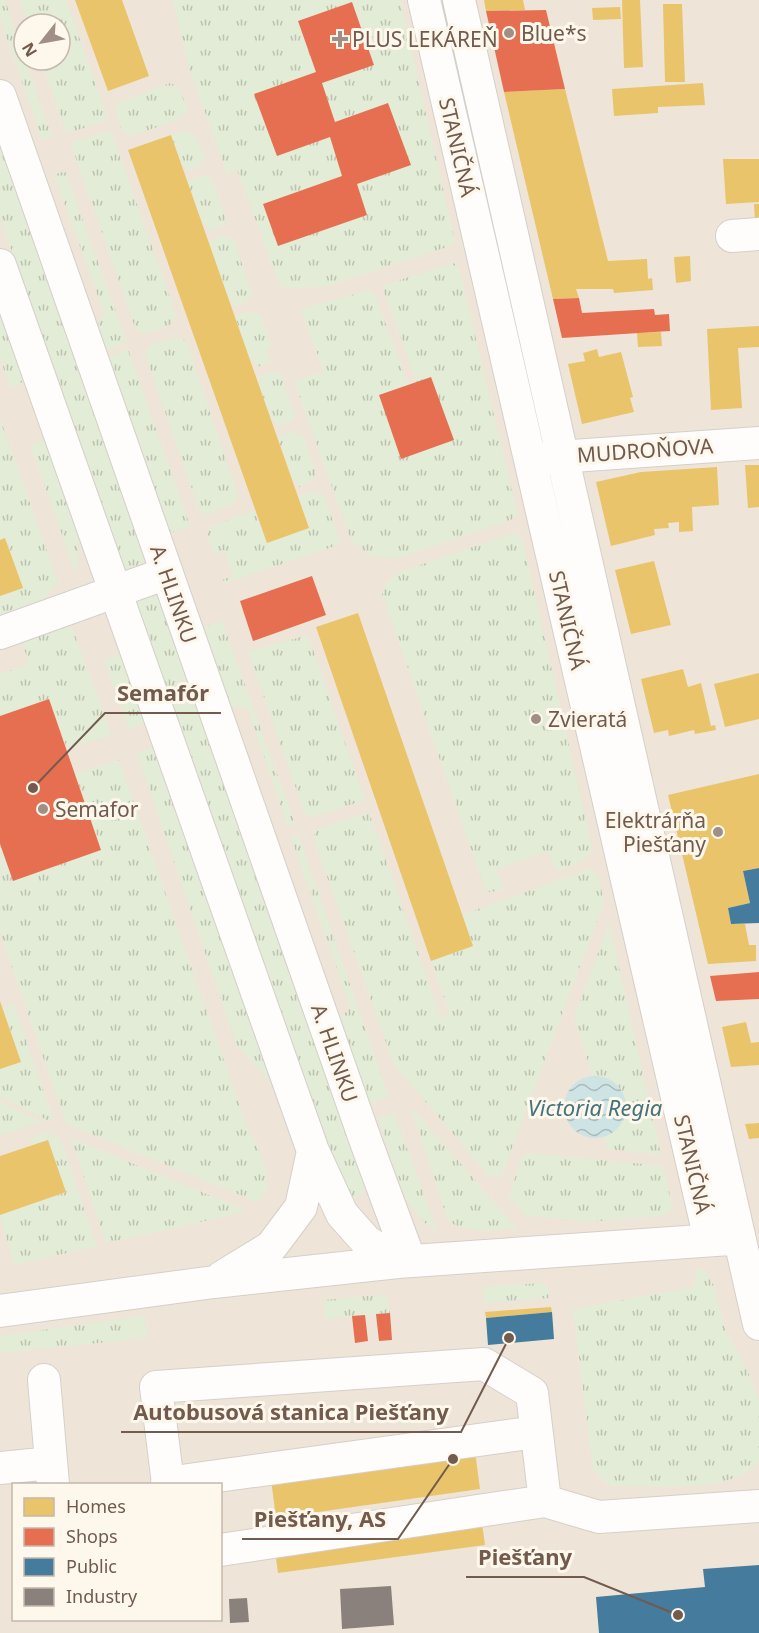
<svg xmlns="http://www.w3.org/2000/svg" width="759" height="1633" font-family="'Noto Sans',sans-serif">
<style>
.residential{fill:#eee5d8;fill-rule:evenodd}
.grass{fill:url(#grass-tufts)}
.water{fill:url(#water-waves)}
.homes{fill:#e9c46a}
.shops{fill:#e76f51}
.public{fill:#457b9d}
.industry{fill:#8a817c}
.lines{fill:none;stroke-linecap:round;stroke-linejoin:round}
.minor-casing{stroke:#d5cfc9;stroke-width:34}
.minor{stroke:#fefdfc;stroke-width:32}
.poi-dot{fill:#a08f84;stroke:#fdf7ec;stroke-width:2}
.labels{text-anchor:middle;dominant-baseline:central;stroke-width:6;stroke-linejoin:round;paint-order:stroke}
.poi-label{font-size:21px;fill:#725a4d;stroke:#fdf7ec;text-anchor:start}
.street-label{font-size:21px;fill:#725a4d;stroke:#fdf7ec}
.water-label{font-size:22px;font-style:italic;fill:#45737c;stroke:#fdf7ec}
.leader{fill:none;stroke:#725a4d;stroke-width:2}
.callout-dot{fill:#725a4d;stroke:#fdf7ec;stroke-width:2}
.callout-label{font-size:22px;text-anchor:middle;font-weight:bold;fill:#725a4d;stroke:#fdf7ec;stroke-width:6;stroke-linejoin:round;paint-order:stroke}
</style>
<defs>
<pattern id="grass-tufts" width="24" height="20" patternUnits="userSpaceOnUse" patternTransform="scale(1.5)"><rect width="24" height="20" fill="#e3ecd6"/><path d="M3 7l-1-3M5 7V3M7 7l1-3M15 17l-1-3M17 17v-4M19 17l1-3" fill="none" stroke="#bcc2b0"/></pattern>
<pattern id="water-waves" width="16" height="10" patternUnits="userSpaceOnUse" patternTransform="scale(1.5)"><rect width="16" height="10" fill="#cde3e4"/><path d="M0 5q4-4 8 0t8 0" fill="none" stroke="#abbbbb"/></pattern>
</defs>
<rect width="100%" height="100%" fill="#f6f2ea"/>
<path class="residential" d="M0,0h759v1633h-759zM24,24h36v36h-36zM480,172l43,178h-2l-42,-177zM14,1484h206v136h-206z"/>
<path class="grass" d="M0,0h5l47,137 -10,4 -42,-123z
M20,0h46l40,113 -3,9 -32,10 -6,-2 -24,-70h19v-36h-32z
M173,0h227l55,241 -2,4 -129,42 -34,1 -10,-2 -43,-116 -10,4 -39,-110z
M439,0h5l29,137h-2z
M170,83l9,4 8,21 -5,10 -50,18 -11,-6 -6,-26z
M186,131l11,6 8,22 -8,9 -10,3 -2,-6 -3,1 -11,-31z
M106,132l6,2 64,180 -4,10 -28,10 -8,-4 -64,-183 1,-5z
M0,143l144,412 -1,9 -7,7 -9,-1 -6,-6 -121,-346z
M65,171l62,171 -23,9 -9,-23 9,-15 -50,-138z
M481,171l3,1 39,178h-3l-41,-177z
M200,176h8l4,4 14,40 -2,5 -15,6 -3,-6 -3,1 -16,-45z
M221,236l13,4 18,54 -8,10 -9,2 -2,-5 -4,1 -21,-61z
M453,263l6,4 58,246 -6,7 -116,39 -26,-4 -18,-15 -57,-159 30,-9 -23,-63 69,-19 5,5 33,89 8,-3 -32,-89v-7z
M0,312l25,69 -15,6 -10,-29z
M248,312l12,4 12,31 -6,3 5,12 -14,5 -3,-6 -3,1 -16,-46z
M178,337l8,4 52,155 -3,7 -27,11 -8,-2 -55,-158 4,-8z
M128,349l62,177 -21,7 -62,-176z
M276,371l5,5 14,38 -2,6 -15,7 -2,-6 -4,1 -16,-45z
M0,418l58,164 -14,17 -44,15v-18l23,-8 -17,-49 -6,1z
M290,432l13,3 13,38 -2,6 -15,8 -2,-6 -4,1 -16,-46z
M45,439c13,37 44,95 30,132l-45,-126z
M311,492l13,4 17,48 -118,40 -1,-4 11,-4 -9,-26 -10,4 -7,-19 3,-8 44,-17 13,33 42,-15 -11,-32z
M514,533l8,5 70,309c-4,17 -22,19 -36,24l-8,-20 -51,18 7,21 -15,2 -4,-3 -103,-295 5,-12 13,-10z
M153,592l6,6 205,585 -1,9 -7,7 -10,-2 -210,-590 1,-9z
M222,621l73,203 -7,3 -41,-120 -18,-1 -27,-78z
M72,627l39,108 -44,14 -18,-50 -49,17v-42l29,-10 -8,-25 32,-11z
M308,635l57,165 -53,17 -7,-3 -57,-162z
M120,654l25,69 -16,6 -25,-69z
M153,747l118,336 -34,-37 -100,-292z
M119,760l131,375 3,1c8,21 25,49 4,66l-191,-78 -66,-192v-88l13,37 88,-31 -26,-76z
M369,812l72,206 9,-4 -19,-53 42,-15 -11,-31 127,-46 9,6 6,27 -103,275 -12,-1 -95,-111 -81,-228 3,-7z
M298,835l91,262 -19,6 -30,-84 10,-12 -59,-170z
M609,923l52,232 -53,-6 -4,-12c16,-8 24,-22 21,-40l-22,-21 -11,-1 -18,-57z
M14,1004l39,114 -6,2 -47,-24v-27l21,-7 -18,-54z
M0,1101l41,21 -41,14z
M410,1106l107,122c-24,2 -48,7 -69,-7z
M394,1112l43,119c-35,-17 -47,-78 -59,-113z
M46,1132l14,7 37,107 -83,19 -14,-50 66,-23 -18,-52 -16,5 -2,-7z
M71,1138l174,72 -9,4 -130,29z
M530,1153l133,13 9,38 -2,7 -6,5 -76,6 -64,-7 -15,-19 13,-39z
M698,1268l6,2 10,16 11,43 21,38 13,33v61c-27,34 -105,24 -145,25l-9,-3 -12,-13 -20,-161 121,-22z
M544,1283l4,4 1,11 -65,5 -1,-16z
M387,1294l3,19 -66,6v-19z
M144,1316l3,22 -147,15v-17z"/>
<path class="water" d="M564 1107a31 31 0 1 1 62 0a31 31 0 1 1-62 0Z"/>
<path class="homes" d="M75,0h47l27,76 -41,15z
M484,0h39l2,10 -39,1z
M622,0h18l3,67 -19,1z
M663,4h19l3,78h-20z
M620,7l1,12 -28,1 -1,-12z
M703,83l2,22 -47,2v6l-44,3 -2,-27z
M565,89l43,172 39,-2 1,20 4,-1 1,12 -39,3 -1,-4h-37l3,9 -26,1 -49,-207z
M171,135l138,393 -42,15 -139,-393z
M723,159h36v43l-33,2z
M754,204h5v17h-4z
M690,256l1,25 -15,2 -2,-26z
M759,326v21l-21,1 4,60 -31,2 -4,-81z
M661,332l1,14 -24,1 -1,-14z
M597,349l2,8 22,-5 12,45 -3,1 4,14 -52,12 -14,-60 17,-3 -2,-8z
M745,465h14v42l-11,1z
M717,467l2,38 -27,2 1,24 -14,1v-10l-11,1 1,5 -15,1 1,6 -44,11 -15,-64 45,-10z
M5,538l18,50 -23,8v-56z
M654,561l17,64 -40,9 -16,-64z
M358,613l115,333 -42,15 -115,-334z
M683,669l5,18 13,-4 10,43 4,-1 1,5 -21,4 -1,-4 -25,6 -1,-6 -14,3 -13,-54z
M759,673v46l-34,8 -11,-43z
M759,774v94l-16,3 7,32 -22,5 3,16h14l4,21h7v16l-48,3 -40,-169z
M0,1001l21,61 -21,7z
M746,1022l5,21 8,-1v23l-28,2 -9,-40z
M759,1123v15l-10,1 -4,-15z
M48,1140l18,52 -66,23v-59z
M551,1307l1,5 -66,6 -1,-6z
M474,1444l6,45 -204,29 -6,-46z
M482,1523l3,22 -207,28 -3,-22z"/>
<path class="shops" d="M352,2l22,63 -52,18 13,39 53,-19 23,62 -54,19 10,31 -89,31 -15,-42 79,-28 -12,-39 -53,19 -23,-62 62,-22 -18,-51z
M546,10l19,79 -61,3 -18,-81z
M579,298l3,15 72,-4 1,6 14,-1 1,17 -108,7 -9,-39z
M431,377l23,63 -53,19 -22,-64z
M312,576l14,39 -73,26 -13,-40z
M49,699l52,151 -88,31 -13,-37v-128z
M759,972v27l-43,2 -6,-25z
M390,1313l2,27 -13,1 -3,-27z
M365,1315l3,26 -13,2 -3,-27z"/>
<path class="public" d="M759,868v55l-28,1 -3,-16 22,-5 -7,-32z
M552,1312l2,27 -66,6 -2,-27z
M759,1565v68h-160l-3,-36 109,-10 -2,-18z"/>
<path class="industry" d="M391,1586l3,39 -52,4 -2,-40z
M247,1598l2,24 -19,1 -1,-24z"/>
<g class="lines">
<defs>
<path id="minor" d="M424,0l286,1240
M459,0l300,1324
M0,96l366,1046 44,119
M732,236l27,-2
M0,265l313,886 29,63 24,27 32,21
M544,458l215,-15
M0,633l167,-60
M222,1277l49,-30 30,-40 12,-56
M0,1311l214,-29 184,-20 332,-23
M44,1380l9,104
M0,1468l51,-5
M167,1483l369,-51
M168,1484l-12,-97 328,-23 48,29 13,108
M220,1550l325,-49 54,16 160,-11"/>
</defs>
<use href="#minor" class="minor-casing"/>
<use href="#minor" class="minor"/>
</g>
<g class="poi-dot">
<circle cx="509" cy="33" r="6"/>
<path d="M337 30h6v6h6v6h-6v6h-6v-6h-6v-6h6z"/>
<circle cx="536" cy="719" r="6"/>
<circle cx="43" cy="809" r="6"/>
<circle cx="718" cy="832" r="6"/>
</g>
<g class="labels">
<g class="poi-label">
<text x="521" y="33">Blue*s</text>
<text x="352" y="39">PLUS LEKÁREŇ</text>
<text x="548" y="719">Zvieratá</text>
<text x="55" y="809">Semafor</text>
<text x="706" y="820" text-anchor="end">Elektrárňa<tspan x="706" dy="24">Piešťany</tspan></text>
</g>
<g class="street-label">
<text transform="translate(458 147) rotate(77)">STANIČNÁ</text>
<text transform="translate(645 450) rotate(-4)">MUDROŇOVA</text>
<text transform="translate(174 594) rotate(71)">A. HLINKU</text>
<text transform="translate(568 620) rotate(77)">STANIČNÁ</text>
<text transform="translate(335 1053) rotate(71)">A. HLINKU</text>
<text transform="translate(693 1164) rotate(77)">STANIČNÁ</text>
</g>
<g class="water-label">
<text x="595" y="1107">Victoria Regia</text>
</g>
</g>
<path class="leader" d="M33 788L105 713H221M509 1338L461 1432H121M453 1459L398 1539H242M678 1615L584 1577H466"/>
<g class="callout-dot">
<circle cx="33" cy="788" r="6"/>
<circle cx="509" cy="1338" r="6"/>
<circle cx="453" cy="1459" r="6"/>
<circle cx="678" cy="1615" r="6"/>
</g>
<g class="callout-label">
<text x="163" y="701">Semafór</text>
<text x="291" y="1420">Autobusová stanica Piešťany</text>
<text x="320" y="1527">Piešťany, AS</text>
<text x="525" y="1565">Piešťany</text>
</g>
<rect x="12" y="1483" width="210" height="138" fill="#fdf7ec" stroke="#c5b8ac" stroke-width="1.5"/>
<rect x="24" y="1498" width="30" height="18" fill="#e9c46a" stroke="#c5b8ac" stroke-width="1.5"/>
<text x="66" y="1513" font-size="18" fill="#725a4d">Homes</text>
<rect x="24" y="1528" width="30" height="18" fill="#e76f51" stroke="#c5b8ac" stroke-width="1.5"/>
<text x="66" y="1543" font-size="18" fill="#725a4d">Shops</text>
<rect x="24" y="1558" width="30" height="18" fill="#457b9d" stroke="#c5b8ac" stroke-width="1.5"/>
<text x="66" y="1573" font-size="18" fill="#725a4d">Public</text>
<rect x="24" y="1588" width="30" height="18" fill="#8a817c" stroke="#c5b8ac" stroke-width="1.5"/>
<text x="66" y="1603" font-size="18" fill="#725a4d">Industry</text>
<g transform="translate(42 42) rotate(239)"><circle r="28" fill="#fdf7ec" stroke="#c5b8ac" stroke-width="1.5"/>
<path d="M0-4.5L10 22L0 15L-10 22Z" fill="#a08f84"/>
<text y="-9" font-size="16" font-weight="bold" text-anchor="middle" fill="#725a4d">N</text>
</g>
</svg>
